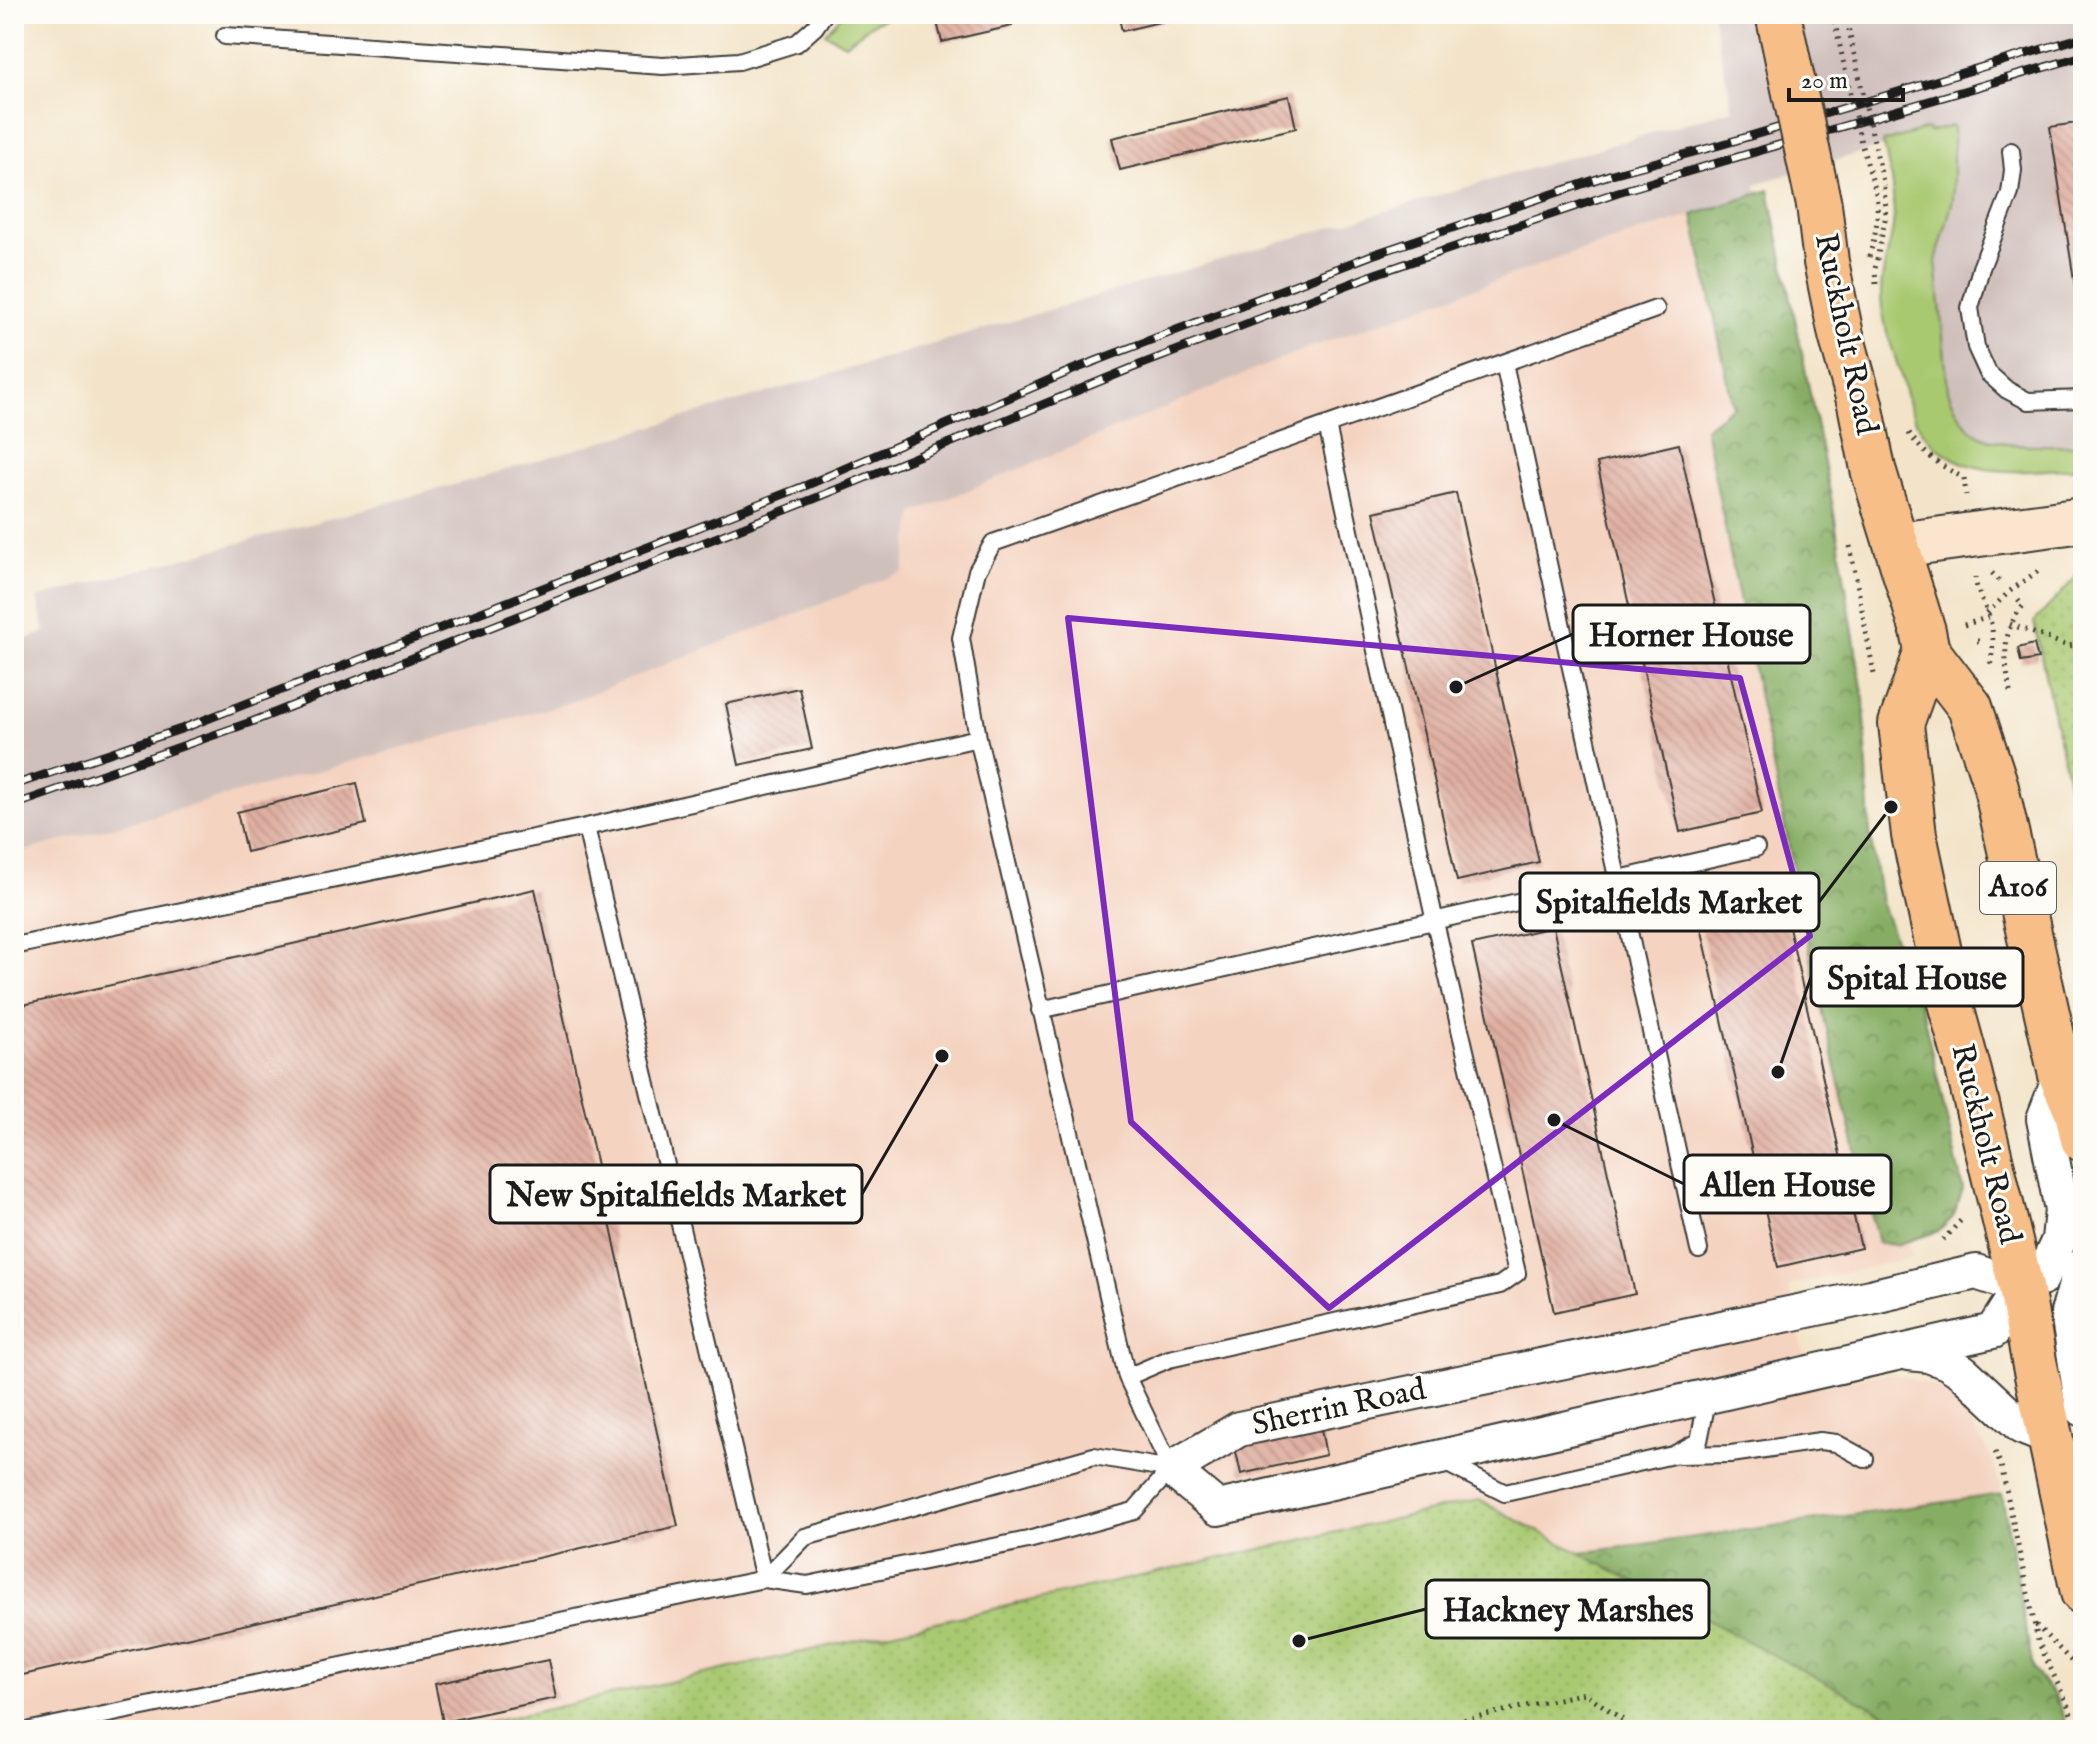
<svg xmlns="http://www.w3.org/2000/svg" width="2097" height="1744" font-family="'IM FELL English',serif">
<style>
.built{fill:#f4d3c0}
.industrial{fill:#d0c0bc}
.green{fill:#a9c971;stroke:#627246;stroke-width:2}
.forest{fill:url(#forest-crowns);stroke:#516440;stroke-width:2}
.park{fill:url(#park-dots);stroke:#627246;stroke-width:2}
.building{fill:url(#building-back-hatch)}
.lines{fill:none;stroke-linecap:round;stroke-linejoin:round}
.lane-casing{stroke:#3c3a36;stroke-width:20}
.street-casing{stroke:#3c3a36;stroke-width:38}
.secondary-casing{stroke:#3c3a36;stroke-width:48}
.primary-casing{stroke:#3c3a36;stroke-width:48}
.path{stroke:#3c3a36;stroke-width:5;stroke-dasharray:2 6;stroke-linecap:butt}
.lane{stroke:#fff;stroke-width:16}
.street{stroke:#fff;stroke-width:34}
.secondary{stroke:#fce5cf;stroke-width:44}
.primary{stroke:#f7be88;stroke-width:44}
.rail-casing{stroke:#1c1c1c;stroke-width:9}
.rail{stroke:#fdfcf7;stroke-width:6;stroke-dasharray:18;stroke-linecap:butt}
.primary-bridge-casing{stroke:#3c3a36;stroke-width:48;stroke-linecap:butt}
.path-bridge{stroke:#3c3a36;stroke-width:5;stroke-dasharray:2 6;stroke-linecap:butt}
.primary-bridge{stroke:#f7be88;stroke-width:44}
.marked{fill:none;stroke:#7b2cbf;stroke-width:6;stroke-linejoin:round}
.labels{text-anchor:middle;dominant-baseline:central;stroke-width:6;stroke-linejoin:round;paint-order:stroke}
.shield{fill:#fdfcf7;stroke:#605f5e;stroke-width:2}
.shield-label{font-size:30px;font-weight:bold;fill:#1c1c1c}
.street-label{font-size:32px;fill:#1c1c1c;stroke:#fdfcf7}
.leader{fill:none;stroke:#1c1c1c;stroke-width:3}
.callout-dot{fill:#1c1c1c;stroke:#fdfcf7;stroke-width:3}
.callout{fill:#fdfcf7;stroke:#1c1c1c;stroke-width:3}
.callout-label{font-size:34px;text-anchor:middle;font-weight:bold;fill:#1c1c1c}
</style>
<defs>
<pattern id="forest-crowns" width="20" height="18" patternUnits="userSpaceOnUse" patternTransform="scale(2)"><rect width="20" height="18" fill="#86ad63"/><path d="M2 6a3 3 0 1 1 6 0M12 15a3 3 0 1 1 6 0" fill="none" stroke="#6d8c51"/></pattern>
<pattern id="park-dots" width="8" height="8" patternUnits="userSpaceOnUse" patternTransform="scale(2)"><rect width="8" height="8" fill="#a9c971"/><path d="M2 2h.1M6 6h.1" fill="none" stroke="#91ac61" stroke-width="1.8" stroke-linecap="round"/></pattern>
<pattern id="building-back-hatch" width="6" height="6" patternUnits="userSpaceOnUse" patternTransform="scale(2)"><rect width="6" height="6" fill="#dfafa1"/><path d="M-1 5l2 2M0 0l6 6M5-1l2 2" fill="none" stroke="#bf968a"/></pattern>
</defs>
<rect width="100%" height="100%" fill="#fdfcf7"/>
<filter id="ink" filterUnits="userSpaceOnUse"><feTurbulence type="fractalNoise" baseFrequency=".0125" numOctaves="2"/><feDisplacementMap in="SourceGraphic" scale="16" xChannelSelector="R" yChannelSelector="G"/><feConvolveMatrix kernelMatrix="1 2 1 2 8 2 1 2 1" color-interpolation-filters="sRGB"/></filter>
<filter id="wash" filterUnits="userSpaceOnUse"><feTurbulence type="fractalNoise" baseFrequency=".006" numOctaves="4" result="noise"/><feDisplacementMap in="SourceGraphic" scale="32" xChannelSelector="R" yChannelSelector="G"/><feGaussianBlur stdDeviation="1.8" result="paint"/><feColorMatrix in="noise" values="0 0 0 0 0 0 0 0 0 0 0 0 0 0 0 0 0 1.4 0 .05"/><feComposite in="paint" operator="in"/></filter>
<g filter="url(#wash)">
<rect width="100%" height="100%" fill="#f3e4c9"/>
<path class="built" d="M1693,215l219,1042 -123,29 22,102 76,-16 62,19 42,65 11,38 31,175 23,29 14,32h-154l-437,-230 -1024,230h-441v-876l555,-151 334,-131 10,-59 382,-160 267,-96z"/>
<path class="industrial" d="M1712,14h371v434l-76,1 -40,-13 -30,-61 -9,-242 -173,51 4,10 -197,63 -267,96 -381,160 -11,59 -335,131 -554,151v-210l31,-12 -8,-34 420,-114 1276,-375z"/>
<path class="green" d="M843,14h54l-22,8 -30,22 -20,-11z
M1953,126v74l-17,61 12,129c6,17 16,38 33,46 22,12 76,9 102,9v23c-65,3 -139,18 -172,-57 -4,-11 -7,-24 -10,-35 -8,-27 -20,-55 -20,-83 0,-23 9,-44 12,-66 3,-30 -3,-57 -10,-85l44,-13 2,3z"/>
<path class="forest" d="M1769,190l64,317 31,193 6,134 11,68 42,111 40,177 -10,27 -14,14 -43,14 -18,-2 -59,-246 -114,-569 28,-22 -40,-191z
M2002,1494l31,175 23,29 14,32h-301l-308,-215 119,38z"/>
<path class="park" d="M2078,575h5v277l-49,-230z
M1479,1500l437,230h-1461z"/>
<g id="blocks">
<path class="building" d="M935,14h75l2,12 -70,16z
M1118,14h71v1l-67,16z
M1289,96l7,32 -176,42 -8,-32z
M2083,122v195l-3,1 -30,-191z
M1679,444l83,369 -82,19 -83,-369z
M1456,493l83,369 -82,19 -83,-369z
M2034,644l4,15 -17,3 -3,-14z
M799,688l13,61 -73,16 -13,-61z
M357,783l9,41 -120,28 -9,-40z
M1778,878l83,370 -83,19 -84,-371z
M535,889l143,637 -664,151v-670z
M1553,927l82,367 -81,18 -82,-367z
M1320,1424l6,31 -85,19 -7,-31z
M548,1660l8,38 -113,24 -8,-38z"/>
</g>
</g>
<g filter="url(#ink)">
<use href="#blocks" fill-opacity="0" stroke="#3c3a36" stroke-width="2"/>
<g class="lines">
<defs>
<path id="lane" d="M225,36l438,30 76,-5 58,-18 18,-16 9,-13
M2011,151l2,19 -3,23 -29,75 -11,40 6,39 12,26 19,17 21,11 55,-2
M1504,363l195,887
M586,827l178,752
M14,946l572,-119 392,-89
M1040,1010l716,-162
M1127,1377l42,-18 331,-74 17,-12 -82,-351 -108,-497
M1679,1455l52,-1 89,-13 16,2 29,16
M1442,1461l63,32 168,-38 26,-14 9,-45
M1171,1469l-44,-92 -149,-639 -17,-100 16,-67 16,-28 663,-234
M764,1579l41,-42 289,-81 77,13
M31,1730l733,-151 43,6 221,-45 106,-29 37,-42"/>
<path id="street" d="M2081,1267l-13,46 15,96
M1976,1272l45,15 -28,44 -775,177 -47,-39 68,-40 631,-132z
M2041,1279l18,-39 3,-30 -18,-91 17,-44
M1909,1353l19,2 19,7 16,10 59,55 28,11
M2062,1489l21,-34"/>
<path id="secondary" d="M1898,545l185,-25"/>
<path id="primary" d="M1819,205l7,57 15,73 19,69 13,65 50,162 4,20 -26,73 13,111 36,168 19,69 52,215 13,74 49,231
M1927,651l43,56 25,76 66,292 16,37 6,27"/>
</defs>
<use href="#lane" class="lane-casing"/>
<use href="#street" class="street-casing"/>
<use href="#secondary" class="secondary-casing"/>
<use href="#primary" class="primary-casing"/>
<path class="path" d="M1869,257c7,-23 11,-43 6,-68
M1876,284l-1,-15 11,-54 -2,-29
M1909,433c14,21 33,34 55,45l2,17
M1850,546l24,128
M1992,573l10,10
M1975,577c1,13 8,25 13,37 7,17 5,35 2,53
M1987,613l23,-22 32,-23
M2010,624l58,22 15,-2
M1964,625l25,-8
M1977,641h5
M2010,692c-5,-31 -10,-60 13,-86l-6,-7
M1943,1240l20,-22
M1995,1452l6,13 37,176 31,67 7,22
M2036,1625l47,48
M1417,1730l168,-37 38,27 2,10"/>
<use href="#lane" class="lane"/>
<use href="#street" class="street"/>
<use href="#secondary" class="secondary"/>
<use href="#primary" class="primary"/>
<defs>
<path id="rail" d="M14,785l170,-57 623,-243 268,-116 297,-114 240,-81 108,-29 363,-108
M14,805l240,-84 562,-223 316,-130 246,-95 240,-81 465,-136"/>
</defs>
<use href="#rail" class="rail-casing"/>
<use href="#rail" class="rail"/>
<defs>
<path id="primary-bridge" d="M1778,14l41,191"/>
</defs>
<use href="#primary-bridge" class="primary-bridge-casing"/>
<path class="path-bridge" d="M1833,14l28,129 14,46
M1845,14l39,172"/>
<use href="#primary-bridge" class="primary-bridge"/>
</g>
</g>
<path class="marked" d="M1068,618l672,60 70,258 -481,372 -198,-186z"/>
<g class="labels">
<rect class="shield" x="1980" y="862" width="76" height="52" rx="6"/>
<g class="shield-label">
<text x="2018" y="888">A106</text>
</g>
<g class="street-label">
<text transform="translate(1845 334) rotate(78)">Ruckholt Road</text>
<text transform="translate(1985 1144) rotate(76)">Ruckholt Road</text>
<text transform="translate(1339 1408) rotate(-12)">Sherrin Road</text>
</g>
</g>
<path class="leader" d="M1456 687L1573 634M1891 807L1819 902M1778 1072L1811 977M1554 1120L1684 1184M942 1056L862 1194M1299 1641L1426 1609"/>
<g class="callout-dot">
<circle cx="1456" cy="687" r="8"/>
<circle cx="1891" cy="807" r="8"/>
<circle cx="1778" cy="1072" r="8"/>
<circle cx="1554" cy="1120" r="8"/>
<circle cx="942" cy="1056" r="8"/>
<circle cx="1299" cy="1641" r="8"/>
</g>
<g class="callout">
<rect x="1573" y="605" width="237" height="58" rx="8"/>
<rect x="1520" y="873" width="299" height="58" rx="8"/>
<rect x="1811" y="948" width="212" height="58" rx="8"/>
<rect x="1684" y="1155" width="207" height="58" rx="8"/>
<rect x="490" y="1165" width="372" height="58" rx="8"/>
<rect x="1426" y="1580" width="283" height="58" rx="8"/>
</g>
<g class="callout-label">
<text x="1691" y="646">Horner House</text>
<text x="1669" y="913">Spitalfields Market</text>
<text x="1917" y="989">Spital House</text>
<text x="1788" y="1196">Allen House</text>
<text x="676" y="1206">New Spitalfields Market</text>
<text x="1568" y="1621">Hackney Marshes</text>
</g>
<rect width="2097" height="1744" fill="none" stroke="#fdfcf7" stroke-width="48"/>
<path d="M1789 88v12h114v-12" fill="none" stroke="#1c1c1c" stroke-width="4"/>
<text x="1801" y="88" font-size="24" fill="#1c1c1c" stroke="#fdfcf7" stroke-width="6" paint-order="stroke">20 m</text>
</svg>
